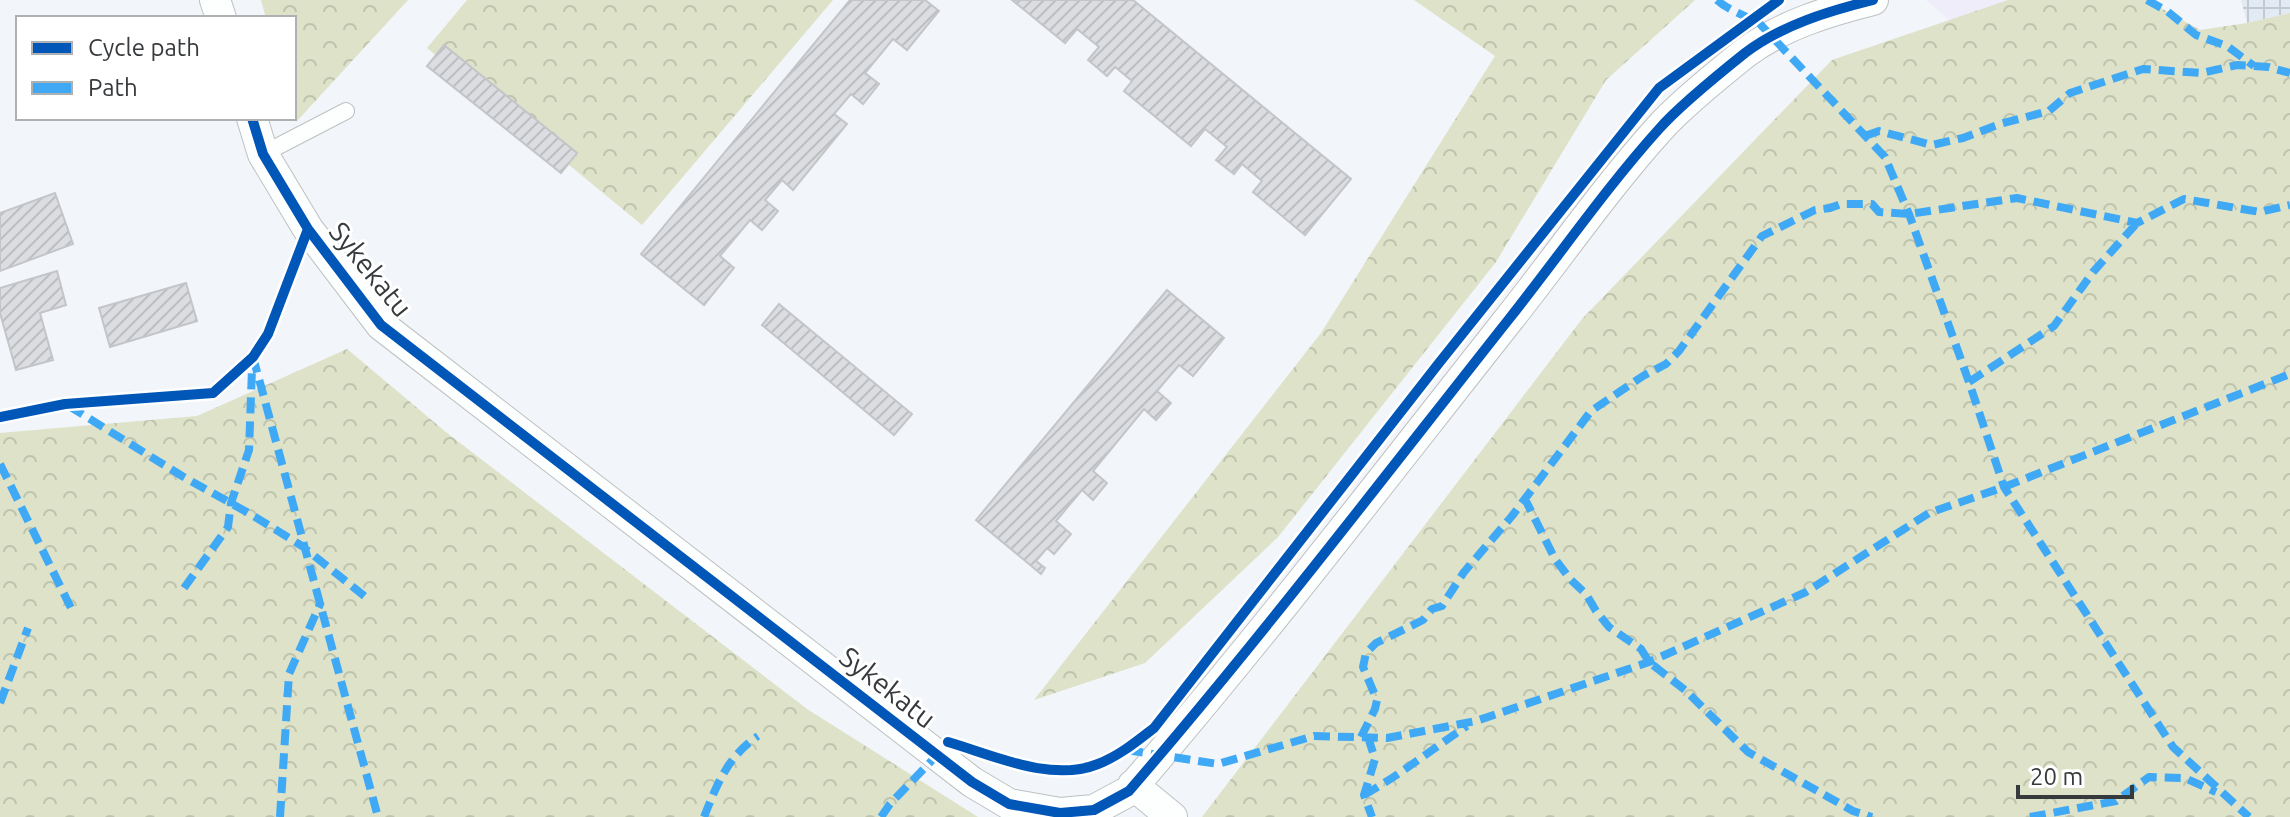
<svg xmlns="http://www.w3.org/2000/svg" width="2290" height="817" font-family="Ubuntu,sans-serif">
<style>
.industrial{fill:url(#industrial-grid)}
.medical{fill:#efedfa}
.forest{fill:url(#forest-crowns)}
.building{fill:url(#building-hatch);stroke:#c4c5c8;stroke-width:2}
.lines{fill:none;stroke-linecap:round;stroke-linejoin:round}
.service-casing{stroke:#bec0c3;stroke-width:18}
.minor-casing{stroke:#bec0c3;stroke-width:32}
.service{stroke:#fdfefe;stroke-width:16}
.minor{stroke:#fdfefe;stroke-width:30}
.quiet{stroke:#3fa9f5;stroke-width:8;stroke-dasharray:16 8;stroke-linecap:butt}
.cycleway-casing{stroke:#fff;stroke-width:15}
.cycleway{stroke:#0057b8;stroke-width:10}
.labels{text-anchor:middle;dominant-baseline:central;stroke-width:6;stroke-linejoin:round;paint-order:stroke}
.street-label{font-size:28px;fill:#373a3c;stroke:#fff}
</style>
<defs>
<pattern id="industrial-grid" width="8" height="8" patternUnits="userSpaceOnUse" patternTransform="scale(2)"><rect width="8" height="8" fill="#e2eaf3"/><path d="M0 4h8M4 0v8" fill="none" stroke="#c2c9d1"/></pattern>
<pattern id="forest-crowns" width="20" height="18" patternUnits="userSpaceOnUse" patternTransform="scale(2)"><rect width="20" height="18" fill="#dde2c8"/><path d="M2 6a3 3 0 1 1 6 0M12 15a3 3 0 1 1 6 0" fill="none" stroke="#bec3ad"/></pattern>
<pattern id="building-hatch" width="6" height="6" patternUnits="userSpaceOnUse" patternTransform="scale(2)"><rect width="6" height="6" fill="#dcdde0"/><path d="M-1 1l2-2M0 6l6-6M5 7l2-2" fill="none" stroke="#bdbec1"/></pattern>
</defs>
<rect width="100%" height="100%" fill="#f2f5f9"/>
<path class="industrial" d="M2241,0h49v13l-43,10z"/>
<path class="medical" d="M1926,0h152l-13,11 -116,9z"/>
<path class="forest" d="M261,0h147l-111,121 -3,-11v-92h-28z
M467,0h366l-191,225 -215,-177z
M1414,0h281l-89,80 -110,182 -218,275 -133,126 -111,37 287,-367 174,-277z
M2008,0h139l53,30 47,-7 43,-10v804h-1088l380,-498 250,-259z
M347,349l100,84 360,276 171,108h-978v-384l197,-17z"/>
<path class="building" d="M850,0h75l14,11 -32,39 -14,-11 -28,34 14,11 -16,20 -12,-10 -17,20 13,10 -54,66 -11,-10 -17,20 13,11 -16,19 -12,-10 -30,36 14,12 -30,37 -63,-51z
M1012,0h121l218,179 -46,56 -52,-43 9,-11 -20,-17 -8,10 -18,-14 11,-13 -22,-18 -14,17 -67,-55 8,-10 -17,-14 -8,9 -19,-16 11,-13 -22,-18 -12,14z
M444,45l133,108 -16,20 -134,-107z
M55,193l18,51 -73,27v-58z
M57,271l9,34 -26,8 13,47 -37,10 -16,-57v-25z
M186,283l11,38 -87,26 -11,-39z
M1167,290l57,48 -31,38 -14,-11 -22,26 14,12 -15,17 -12,-11 -51,62 14,12 -14,17 -11,-10 -26,31 15,13 -17,20 -7,-6 -11,13 9,7 -4,6 -65,-54z
M779,304l133,110 -18,21 -132,-110z"/>
<g class="lines">
<defs>
<path id="service" d="M263,154l83,-43"/>
<path id="minor" d="M215,0l6,18
M252,118l11,36 45,75 73,96 591,457 37,22 51,9 34,-3 35,-19c132,-153 255,-314 380,-472 50,-63 96,-130 150,-190 21,-24 61,-56 86,-76 37,-28 84,-42 128,-53
M1133,785l39,32"/>
</defs>
<use href="#service" class="service-casing"/>
<use href="#minor" class="minor-casing"/>
<use href="#service" class="service"/>
<use href="#minor" class="minor"/>
<path class="quiet" d="M1717,0c12,11 28,15 43,24l125,133 24,57 60,168 35,105 169,260 76,70
M2147,0l20,11 29,24 31,11 27,20
M1865,136l14,-5 53,14 31,-7 37,-14 49,-13 21,-18 73,-24 59,4 35,-8 31,2 22,6
M253,357l125,460
M1969,382l85,-56 39,-54 44,-49
M69,406l113,70 70,39 50,31 66,53
M0,464l73,148
M1524,497l31,62 15,20 16,15 10,17 13,16 32,22 8,13 36,28 63,62 105,59 19,6
M184,588l44,-61 3,-24 18,-53 3,-81
M0,703l28,-75
M1361,737l14,-28 2,-9 -14,-33 3,-14 10,-10 47,-23 9,-11 10,-3 22,-34 48,-56 79,-105 52,-35 23,-12 13,-13 83,-115 53,-26 15,-2 11,-4h31l7,8 30,2 108,-16 120,25 47,-24 76,13 30,-7
M1368,737l7,22 -11,36 8,22
M1127,750l91,14 96,-28 73,2 89,-17 173,-59 157,-70 123,-79 75,-26 286,-113
M1364,795c36,-20 68,-46 103,-69
M280,817l9,-143 32,-72
M704,817c13,-33 24,-61 54,-81
M881,817l9,-13 47,-49
M2030,817l86,-16 33,-24 36,1 31,14"/>
<defs>
<path id="cycleway" d="M252,118l11,36 45,75 73,96 591,457 37,22 51,9 34,-3 35,-19c132,-153 255,-314 380,-472 50,-63 96,-130 150,-190 21,-24 61,-56 86,-76 37,-28 84,-42 128,-53
M0,417l65,-13 148,-11 40,-36 15,-23 40,-105
M948,742c45,13 103,41 150,22 21,-8 38,-22 56,-36l285,-365 220,-275 120,-88"/>
</defs>
<use href="#cycleway" class="cycleway-casing"/>
<use href="#cycleway" class="cycleway"/>
</g>
<g class="labels">
<g class="street-label">
<text transform="translate(371 269) rotate(51)">Sykekatu</text>
<text transform="translate(888 687) rotate(38)">Sykekatu</text>
</g>
</g>
<rect x="16" y="16" width="280" height="104" fill="#ffffff" stroke="#afb0b1" stroke-width="2"/>
<rect x="32" y="42" width="40" height="12" fill="#0057b8" stroke="#afb0b1" stroke-width="2"/>
<text x="88" y="56" font-size="24" fill="#373a3c">Cycle path</text>
<rect x="32" y="82" width="40" height="12" fill="#3fa9f5" stroke="#afb0b1" stroke-width="2"/>
<text x="88" y="96" font-size="24" fill="#373a3c">Path</text>
<path d="M2018 785v12h114v-12" fill="none" stroke="#373a3c" stroke-width="4"/>
<text x="2030" y="785" font-size="24" fill="#373a3c" stroke="#ffffff" stroke-width="6" paint-order="stroke">20 m</text>
</svg>
